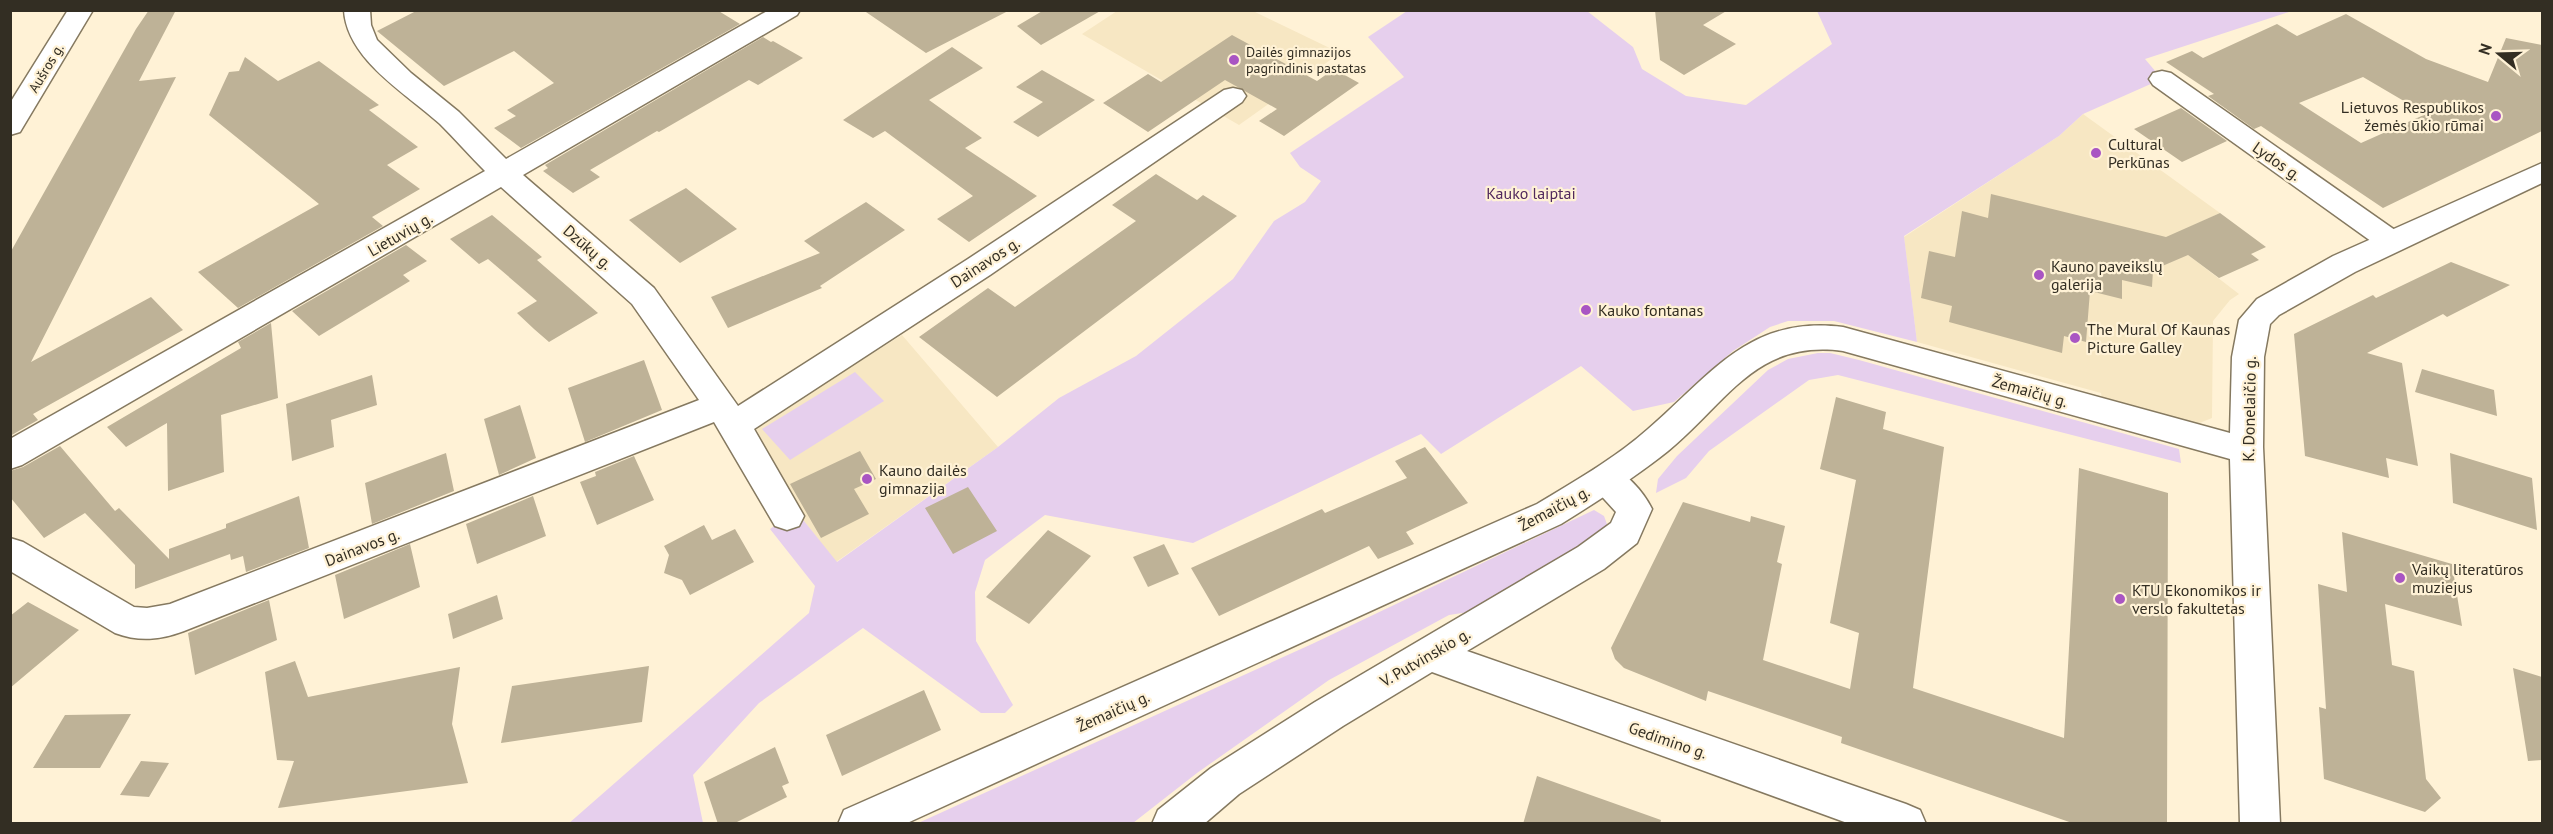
<svg xmlns="http://www.w3.org/2000/svg" width="2553" height="834" font-family="'PT Sans',sans-serif">
<style>
.built{fill:#f7e7c3}
.green{fill:#e6cfed}
.building{fill:#beb297;fill-rule:evenodd}
.lines{fill:none;stroke-linecap:round;stroke-linejoin:round}
.street-casing{stroke:#857960;stroke-width:3}
.secondary-casing{stroke:#857960;stroke-width:3}
.street{fill:#fff;fill-rule:evenodd}
.secondary{fill:#fff;fill-rule:evenodd}
.poi-dot{fill:#a955c3;stroke:#fff2d6;stroke-width:2}
.labels{text-anchor:middle;dominant-baseline:central;stroke-width:4.5;stroke-linejoin:round;paint-order:stroke}
.far-poi-label{font-size:14px;fill:#332e23;stroke:#fff2d6;text-anchor:start}
.far-street-label{font-size:14px;fill:#332e23;stroke:#fff2d6}
.poi-label{font-size:16px;fill:#332e23;stroke:#fff2d6;text-anchor:start}
.street-label{font-size:16px;fill:#332e23;stroke:#fff2d6}
.park-label{font-size:16px;fill:#51285d;stroke:#fff2d6}
</style>
<rect width="100%" height="100%" fill="#fff2d6"/>
<path class="built" d="M1117,11h136l87,42 -101,72 -157,-91z
M2083,114l137,99 -54,25 73,56 -9,6 -17,21 -1,97 -20,8 -90,-27 -1,-6 -184,-51 -13,-105 155,-101z
M902,335l96,112 -162,115 -40,-51 -41,-85z"/>
<path class="green" d="M1407,11h180l46,36 9,22 44,27 60,9 86,-61 -15,-33h475l-147,48 17,20 -79,35 -24,22 -155,100 13,106 -83,-21h-46l-18,6 -37,24 -59,51 -41,9 -52,-45 -140,88 -20,-20 -228,109 -148,-28 -60,45 -10,32 1,49 37,64 -8,8h-24l-118,-85 -104,75 -66,72 10,48 -135,1 241,-211 6,-27 -45,-57 26,-18 41,51 161,-115 61,-49 77,-42 97,-77 41,-58 31,-19 16,-21 -21,-14 -10,-14 114,-76 -36,-40z
M1818,353h12l29,7 320,89 2,14 -343,-88 -29,5 -100,71 -23,27 -30,15 2,-14 19,-23 91,-86 20,-11z
M855,372l29,29 -94,59 -28,-31z
M1594,510l10,6 4,11 -120,82 -39,6 -120,65 -132,93 -64,50 -217,1 396,-180z"/>
<path class="building" d="M149,10h27l-37,71 37,-4 -145,285 120,-65 32,33 -150,84 5,6 -28,16v-183l126,-224z
M418,10h299l23,14 -219,124 -27,-20 22,-12 -9,-6 47,-27 -40,-32 -70,35 -67,-55z
M863,10h147l-84,43z
M1044,10h58l-61,35 -24,-19z
M1655,10h73l-25,15 33,19 -52,31 -24,-15z
M2346,14l80,45 62,23 18,-44 36,7v86l-159,77 -122,-82 -7,3 -46,-33 6,-2 -48,-32 26,-11 11,7 74,-34 20,12zM2363,77l63,37 -65,29 -62,-40z
M1232,35l85,46 17,-12 25,14 -75,53 -25,-15 18,-12 -52,-29 -77,52 -45,-29 45,-29 13,8z
M763,37l8,5 2,-1 30,17 -45,27 -9,-5 -90,52 -2,-1 -67,39 10,7 -27,16 -30,-22 5,-3 -3,-3z
M952,47l31,21 -54,32 53,38 -17,10 72,48 -68,46 -32,-23 36,-23 -88,-65 -12,7 -30,-18z
M245,57l33,24 41,-20 60,44 -10,5 49,37 -31,18 33,24 -48,28 11,9 -145,82 -40,-36 121,-68 -110,-89 20,-43 10,-1z
M1042,70l53,30 -57,37 -25,-15 30,-20 -27,-15z
M2181,108l46,33 -45,21 -48,-33z
M1156,174l41,26 6,-5 34,21 -240,181 -78,-60 69,-49 27,19 121,-86 -24,-16z
M686,188l51,41 -57,34 -51,-43z
M1991,194l175,43 54,-24 46,34 -15,7 8,6 -40,18 -31,-23 -35,15 -1,17 -30,-7v19l-32,-8 -4,51 -22,-6 -2,17 -113,-31 3,-16 -31,-8 8,-47 26,6 7,-46 26,7z
M866,202l39,28 -85,56 2,2 -94,40 -17,-31 109,-44 -16,-12z
M492,215l50,42 -5,3 61,53 -49,29 -15,-13 -17,-16 20,-12 -49,-42 -9,5 -29,-25z
M406,245l21,16 -24,14 7,6 -91,55 -27,-25z
M2451,262l59,23 -63,32 -4,-3 -76,39 35,10 16,103 -32,-8 3,20 -84,-22 -11,-122 79,-39 3,3z
M271,323l7,75 -57,17 3,57 -56,19 -1,-68 -41,24 -19,-20 134,-79 -3,-6z
M644,360l18,50 -77,32 -17,-54z
M2422,369l72,21 3,26 -82,-24z
M372,375l5,30 -46,15 3,27 -42,14 -6,-57z
M1836,397l50,15 -3,17 61,18 -31,241 151,50 15,-270 89,25 -1,331h-92l-234,-81 1,-6 -134,-46 -2,10 -82,-33 -9,-9 -4,-11 72,-146 67,20 1,-6 34,10 -8,36 5,2 -19,96 87,29 9,-56 -29,-10 26,-143 -36,-11z
M520,405l16,53 -37,17 -15,-56z
M60,446l55,65 4,-3 50,51v-10l57,-21v-4l73,-28 10,52 -63,24 -3,-16 -12,4 -1,-6 -95,35v-24l-50,-52 -41,25 -34,-41v-26l13,-4z
M1425,447l43,56 -62,29 8,12 -36,15 -9,-13 -150,70 -28,-48 131,-59 3,4 82,-35 -12,-17z
M860,451l16,28 -22,10 15,25 -48,24 -31,-54z
M446,453l8,38 -82,33 -7,-41z
M2450,453l82,25 5,52 -84,-27z
M634,456l20,44 -57,25 -17,-43 16,-6 -1,-4z
M968,487l29,44 -44,23 -28,-46z
M533,496l13,40 -69,28 -11,-40z
M704,525l8,15 23,-11 19,33 -64,33 -8,-15 -18,-7 5,-18 -5,-9z
M1048,530l43,26 -62,68 -43,-27z
M2342,532l110,32 10,62 -77,-22 7,61 22,6 12,108 15,19 -16,14 -101,-33 -5,-72 7,2 -8,-125 29,8z
M410,544l10,43 -76,32 -9,-44z
M1164,544l15,30 -31,13 -15,-30z
M497,595l6,24 -50,20 -5,-25z
M269,600l8,40 -82,35 -7,-42z
M28,602l51,28 -69,58v-72z
M295,661l13,36 152,-30 -8,57 16,59 -190,25 16,-47 -17,-1 -12,-88z
M649,666l-7,56 -141,21 11,-57z
M2513,668l29,9v83l-14,1z
M924,690l17,40 -99,46 -16,-41z
M131,714l-31,54h-67l32,-53z
M775,747l14,36 -7,3 5,11 -54,27h-15l-14,-42z
M141,761l28,2 -20,34 -29,-2z
M1537,776l124,44 -1,4h-137z"/>
<g class="lines">
<defs>
<path id="street" d="M68,10h25l-73,122 -10,3v-32z
M344,10h26l1,15 6,15 34,33 48,39 47,47 263,-149h31l-3,5 -274,160 131,113 84,118 230,-147 256,-169 9,-2 9,2 4,6 -4,6 -252,173 -236,154 50,87 -5,10 -12,4 -12,-4 -61,-104 -530,209c-24,9 -45,11 -69,2l-105,-62v-33l13,4 111,65 13,1 23,-4 529,-204 -67,-96 -131,-117 -479,278 -12,4v-30l475,-268c-15,-15 -30,-32 -45,-47 -34,-31 -93,-64 -96,-114z
M2162,71l9,2 231,162 5,7 -5,7 -10,3 -10,-3 -229,-164 -4,-6 4,-6z
M1607,465c19,7 36,26 45,44l-15,34 -33,26 -137,82 439,153 14,6 6,14h-76l-418,-152 -89,54 -104,68 -35,30h-52l6,-14 53,-42 104,-66 263,-155 33,-24 5,-11 -21,-23 -5,-10 5,-10z"/>
<path id="secondary" d="M2542,163v20l-187,89 -76,43 -9,9 -6,33 -1,90 17,377h-40l-10,-365 -387,-108c-88,-12 -116,52 -175,100 -34,27 -70,50 -107,73l-656,300h-67l6,-14 693,-306c38,-23 77,-45 111,-75 63,-54 101,-114 195,-102l387,106 2,-76 7,-37 18,-21 76,-43z"/>
</defs>
<use href="#street" class="street-casing"/>
<use href="#secondary" class="secondary-casing"/>
<use href="#street" class="street"/>
<use href="#secondary" class="secondary"/>
</g>
<g class="poi-dot">
<circle cx="1234" cy="60" r="6"/>
<circle cx="2496" cy="116" r="6"/>
<circle cx="2096" cy="153" r="6"/>
<circle cx="2039" cy="275" r="6"/>
<circle cx="1586" cy="310" r="6"/>
<circle cx="2075" cy="338" r="6"/>
<circle cx="867" cy="479" r="6"/>
<circle cx="2400" cy="578" r="6"/>
<circle cx="2120" cy="599" r="6"/>
</g>
<g class="labels">
<g class="far-poi-label">
<text x="1246" y="52">Dailės gimnazijos<tspan x="1246" dy="16">pagrindinis pastatas</tspan></text>
</g>
<g class="far-street-label">
<text transform="translate(46 68) rotate(-59)">Aušros g.</text>
</g>
<g class="poi-label">
<text x="2484" y="107" text-anchor="end">Lietuvos Respublikos<tspan x="2484" dy="18">žemės ūkio rūmai</tspan></text>
<text x="2108" y="144">Cultural<tspan x="2108" dy="18">Perkūnas</tspan></text>
<text x="2051" y="266">Kauno paveikslų<tspan x="2051" dy="18">galerija</tspan></text>
<text x="1598" y="310">Kauko fontanas</text>
<text x="2087" y="329">The Mural Of Kaunas<tspan x="2087" dy="18">Picture Galley</tspan></text>
<text x="879" y="470">Kauno dailės<tspan x="879" dy="18">gimnazija</tspan></text>
<text x="2412" y="569">Vaikų literatūros<tspan x="2412" dy="18">muziejus</tspan></text>
<text x="2132" y="590">KTU Ekonomikos ir<tspan x="2132" dy="18">verslo fakultetas</tspan></text>
</g>
<g class="street-label">
<text transform="translate(2277 161) rotate(35)">Lydos g.</text>
<text transform="translate(400 234) rotate(-30)">Lietuvių g.</text>
<text transform="translate(588 247) rotate(41)">Dzūkų g.</text>
<text transform="translate(985 262) rotate(-33)">Dainavos g.</text>
<text transform="translate(2030 391) rotate(16)">Žemaičių g.</text>
<text transform="translate(2249 409) rotate(-89)">K. Donelaičio g.</text>
<text transform="translate(1554 508) rotate(-28)">Žemaičių g.</text>
<text transform="translate(362 547) rotate(-21)">Dainavos g.</text>
<text transform="translate(1425 657) rotate(-30)">V. Putvinskio g.</text>
<text transform="translate(1113 711) rotate(-24)">Žemaičių g.</text>
<text transform="translate(1668 740) rotate(19)">Gedimino g.</text>
</g>
<g class="park-label">
<text x="1531" y="193">Kauko laiptai</text>
</g>
</g>
<rect width="2553" height="834" fill="none" stroke="#332e23" stroke-width="24"/>
<g transform="translate(2499 54) rotate(289)" stroke="#fff2d6" stroke-width="4.5" paint-order="stroke">
<path d="M0-4.5L10 22L0 15L-10 22Z" fill="#332e23"/>
<text y="-9" font-size="16" font-weight="bold" text-anchor="middle" fill="#332e23">N</text>
</g>
</svg>
